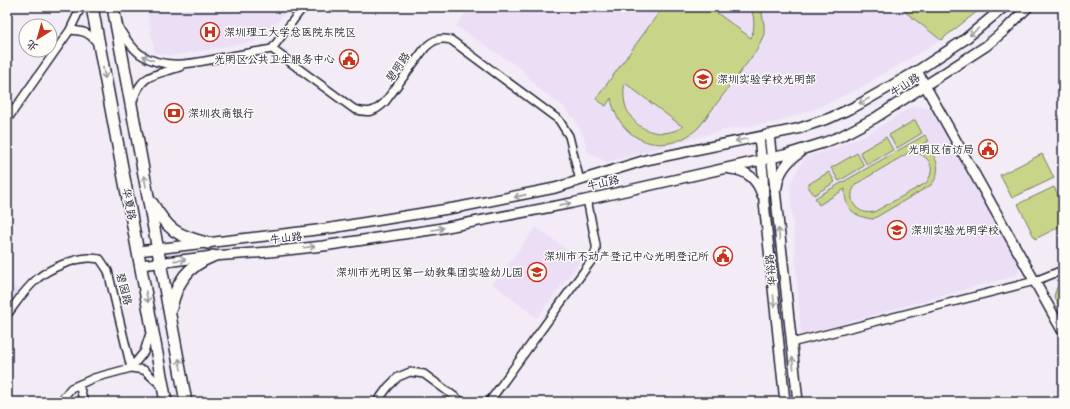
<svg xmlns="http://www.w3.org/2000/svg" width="1070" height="409" font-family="Pangolin,'LXGW WenKai TC',sans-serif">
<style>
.built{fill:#ecdff5}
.green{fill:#c8d588;stroke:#757c62;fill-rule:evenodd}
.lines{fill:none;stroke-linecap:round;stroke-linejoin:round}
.street-casing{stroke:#22223b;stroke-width:10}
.secondary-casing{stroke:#22223b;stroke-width:12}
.primary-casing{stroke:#22223b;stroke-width:14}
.street{stroke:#fdfcf7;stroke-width:7}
.secondary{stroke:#fdfcf7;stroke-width:9}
.primary{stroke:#fdfcf7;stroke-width:11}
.oneway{stroke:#9a9aa2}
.labels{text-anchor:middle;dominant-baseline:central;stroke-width:3;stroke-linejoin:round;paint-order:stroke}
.poi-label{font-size:11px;fill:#22223b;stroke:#fdfcf7;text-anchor:start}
.street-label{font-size:11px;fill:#22223b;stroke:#fdfcf7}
</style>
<rect width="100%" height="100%" fill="#f3ebf6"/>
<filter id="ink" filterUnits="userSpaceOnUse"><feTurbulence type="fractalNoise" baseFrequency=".025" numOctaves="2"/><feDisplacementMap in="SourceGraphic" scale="8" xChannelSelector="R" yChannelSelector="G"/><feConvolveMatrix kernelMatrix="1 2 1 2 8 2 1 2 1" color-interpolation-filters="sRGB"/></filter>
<g filter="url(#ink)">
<path class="built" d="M146,7h142l-14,20 -9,9 -13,6 -81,14 -16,-4z
M470,7h429l42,33 -83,49 -39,18 -41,15 -44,6 -45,11 -19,6 -63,17 -20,-10 -3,-15 -8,-16 -13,-15 -24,-17 -18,-20 -65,-43z
M914,105l19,5 87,155 -3,10 -216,60 -11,-151 11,-20 6,-7 30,-10 29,-12z
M536,227l45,33 -44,58 -44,-34z
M7,282l12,9 -12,16z"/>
<path class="green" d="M663,7h46l42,31c4,-10 4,-21 -1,-31h11l3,18v9l-7,16 -58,77c-33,32 -80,16 -88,-29l-5,8 -10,-7zM625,83l58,44c-32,18 -66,-8 -58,-44z
M899,7h84l-42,33z
M915,120l7,13 -25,15 -8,-13z
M925,135l4,6 -9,5c18,5 23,26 11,39l-58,34c-19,-2 -29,-11 -28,-30l-26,16 -4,-7zM913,152c17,3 24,17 13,31l-52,29c-17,4 -29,-13 -18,-28l52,-31z
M886,137l7,13 -26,15 -7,-13z
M857,153l7,13 -25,15 -8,-13z
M1042,154l12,24 -42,20 -12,-23z
M829,172l6,10 -21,13 -7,-10z
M1054,187l9,18v20l-28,14 -17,-35z
M1063,280v33l-9,-17 5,-14z"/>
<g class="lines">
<defs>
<path id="street" d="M119,28c6,10 12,19 21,26 25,17 54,9 80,4 17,-3 35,-6 52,-9l82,60c14,5 21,3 31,-7l40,-54c8,-8 15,-11 26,-8l108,80 10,16 11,45
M70,30l11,-23
M272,49l31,-42
M132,104c9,-32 22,-28 48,-37
M7,120l63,-90c13,1 19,2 27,13
M7,315c9,-12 18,-26 30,-36 11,-10 39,-22 54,-21 3,0 7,1 9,1l8,12 23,97
M791,343l244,-62 28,-11
M131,368l13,-16 7,-22
M79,385l5,17
M60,402l11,-14 23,-10 37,-10 13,2 19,17
M377,402l11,-15 10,-10 12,-5 14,2 38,28
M489,402l103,-142 4,-10v-5l-9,-46"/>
<path id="secondary" d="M917,71l146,261
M769,134l29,268
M759,137l4,37 1,28 21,200
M730,169c17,1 27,10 32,26
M777,187c2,-16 10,-26 23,-34
M138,251l187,-22 135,-22 95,-19 91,-28 151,-31 33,-11 26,-12 61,-35 47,-31 40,-33
M141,265l72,-9 56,-4 54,-6 114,-17 135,-26 212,-48 39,-12 18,-7 34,-18 111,-72 18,-15 24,-24"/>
<path id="primary" d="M92,7l74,395
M113,7l73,395
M152,203c16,27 25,33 55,40
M171,308c6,-27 17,-42 42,-52"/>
</defs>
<use href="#street" class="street-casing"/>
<use href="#secondary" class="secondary-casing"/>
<use href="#primary" class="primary-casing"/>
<use href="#street" class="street"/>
<use href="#secondary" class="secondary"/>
<use href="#primary" class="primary"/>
</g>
<defs><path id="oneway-shaft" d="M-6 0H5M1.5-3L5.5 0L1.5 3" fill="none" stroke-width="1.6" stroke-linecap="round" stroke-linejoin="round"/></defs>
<g class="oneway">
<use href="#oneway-shaft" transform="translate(974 32) rotate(141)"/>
<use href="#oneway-shaft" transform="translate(148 58) rotate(-156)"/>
<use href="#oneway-shaft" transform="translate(104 73) rotate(79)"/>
<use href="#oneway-shaft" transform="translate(864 101) rotate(152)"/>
<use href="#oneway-shaft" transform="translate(741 140) rotate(168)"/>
<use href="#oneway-shaft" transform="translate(145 181) rotate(-100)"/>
<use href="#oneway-shaft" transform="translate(520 196) rotate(167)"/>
<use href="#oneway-shaft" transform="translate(565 204) rotate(-11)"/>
<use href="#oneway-shaft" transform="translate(438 229) rotate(-10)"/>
<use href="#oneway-shaft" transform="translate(779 234) rotate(-96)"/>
<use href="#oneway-shaft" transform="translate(309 247) rotate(-7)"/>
<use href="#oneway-shaft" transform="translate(180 260) rotate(-6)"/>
<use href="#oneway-shaft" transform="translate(147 297) rotate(79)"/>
<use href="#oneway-shaft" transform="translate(774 301) rotate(84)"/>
<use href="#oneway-shaft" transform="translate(793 363) rotate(-96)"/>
<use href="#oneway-shaft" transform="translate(180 364) rotate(-100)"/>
</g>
</g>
<defs>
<symbol id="hospital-ring" viewBox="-11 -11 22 22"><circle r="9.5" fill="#fdfcf7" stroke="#c8321e" stroke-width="1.5"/><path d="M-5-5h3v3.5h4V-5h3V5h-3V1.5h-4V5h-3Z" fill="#c8321e"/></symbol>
<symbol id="civic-ring" viewBox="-11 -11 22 22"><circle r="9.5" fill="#fdfcf7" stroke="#c8321e" stroke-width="1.5"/><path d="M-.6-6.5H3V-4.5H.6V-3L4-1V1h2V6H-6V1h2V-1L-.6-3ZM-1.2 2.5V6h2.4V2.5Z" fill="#c8321e"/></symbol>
<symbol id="school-ring" viewBox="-11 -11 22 22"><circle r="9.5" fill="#fdfcf7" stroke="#c8321e" stroke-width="1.5"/><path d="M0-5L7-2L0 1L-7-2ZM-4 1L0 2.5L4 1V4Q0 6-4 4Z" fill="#c8321e"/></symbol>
<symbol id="bank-ring" viewBox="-11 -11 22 22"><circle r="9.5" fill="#fdfcf7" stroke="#c8321e" stroke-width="1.5"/><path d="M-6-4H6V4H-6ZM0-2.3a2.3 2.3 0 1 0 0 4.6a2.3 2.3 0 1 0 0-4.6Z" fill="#c8321e"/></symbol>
</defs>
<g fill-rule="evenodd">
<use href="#hospital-ring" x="199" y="21" width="22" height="22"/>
<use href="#civic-ring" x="338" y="48" width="22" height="22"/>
<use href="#school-ring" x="692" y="68" width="22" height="22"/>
<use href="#bank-ring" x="163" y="102" width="22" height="22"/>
<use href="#civic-ring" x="977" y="138" width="22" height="22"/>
<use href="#school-ring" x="886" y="219" width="22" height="22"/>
<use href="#civic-ring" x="712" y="245" width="22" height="22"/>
<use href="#school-ring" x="526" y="261" width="22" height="22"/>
</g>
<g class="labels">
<g class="poi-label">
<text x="224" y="32">深圳理工大学总医院东院区</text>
<text x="335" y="59" text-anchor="end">光明区公共卫生服务中心</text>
<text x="717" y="79">深圳实验学校光明部</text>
<text x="188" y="113">深圳农商银行</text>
<text x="974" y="149" text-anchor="end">光明区信访局</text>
<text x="911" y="230">深圳实验光明学校</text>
<text x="709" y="256" text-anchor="end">深圳市不动产登记中心光明登记所</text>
<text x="523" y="272" text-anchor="end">深圳市光明区第一幼教集团实验幼儿园</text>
</g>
<g class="street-label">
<text transform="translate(398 67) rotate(-54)">碧明路</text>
<text transform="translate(905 85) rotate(-33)">牛山路</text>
<text transform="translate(603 183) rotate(-13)">牛山路</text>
<text transform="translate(129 204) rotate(79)">华夏路</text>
<text transform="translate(286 238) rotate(-6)">牛山路</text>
<text transform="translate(771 270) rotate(-96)">华裕路</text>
<text transform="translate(124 289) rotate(76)">碧园路</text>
</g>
</g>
<rect width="1070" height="409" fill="none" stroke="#fdfcf7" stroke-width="24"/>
<rect x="12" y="12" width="1046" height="385" fill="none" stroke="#22223b" stroke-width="1.5" filter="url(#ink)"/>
<g transform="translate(38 38) rotate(217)"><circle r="19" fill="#fdfcf7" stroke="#a5a5ac"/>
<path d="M0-3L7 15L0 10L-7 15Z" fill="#c8321e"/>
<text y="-6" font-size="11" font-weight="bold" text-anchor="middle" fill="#22223b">北</text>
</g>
</svg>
